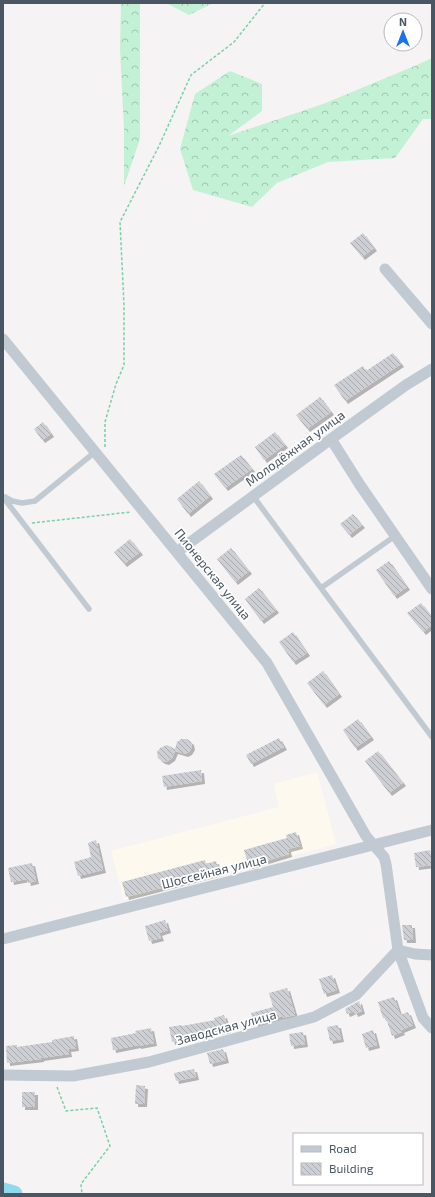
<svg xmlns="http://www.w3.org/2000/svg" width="435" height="1197" font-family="'Exo 2',sans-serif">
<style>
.commercial{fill:#fdf9ef}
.forest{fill:url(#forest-crowns)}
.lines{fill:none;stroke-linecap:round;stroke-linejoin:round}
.river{stroke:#90daee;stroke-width:17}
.building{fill:url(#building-back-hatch);filter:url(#shadow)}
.path{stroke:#7ad0a6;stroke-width:1.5;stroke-dasharray:3 2;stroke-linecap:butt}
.service{stroke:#c1cad2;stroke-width:5.5}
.minor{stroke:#c1cad2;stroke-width:11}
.labels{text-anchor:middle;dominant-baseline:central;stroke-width:3.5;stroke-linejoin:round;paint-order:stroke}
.street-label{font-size:13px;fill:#4a5661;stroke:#fff}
</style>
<defs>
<pattern id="forest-crowns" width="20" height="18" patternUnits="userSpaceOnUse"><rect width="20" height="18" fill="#c3f1d5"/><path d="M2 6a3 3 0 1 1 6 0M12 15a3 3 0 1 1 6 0" fill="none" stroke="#a0c6b0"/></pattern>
<pattern id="building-back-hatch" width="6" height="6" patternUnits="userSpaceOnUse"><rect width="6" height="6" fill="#cdcfd5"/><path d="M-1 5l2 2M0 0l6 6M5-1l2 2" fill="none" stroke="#a8abb0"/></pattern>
<filter id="shadow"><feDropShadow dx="3" dy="3" stdDeviation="0" flood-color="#0004"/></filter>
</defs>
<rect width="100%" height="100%" fill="#f5f3f3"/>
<path class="commercial" d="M317,772l19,72 -212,56 -13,-49 168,-44 -5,-23z"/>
<path class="forest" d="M121,3h19v136l-16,47v-57l-4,-80z
M166,3h47l-24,12z
M432,58v61h-9l-28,39 -67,4 -51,21 -25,24 -59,-17 -13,-41 15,-55 35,-23 32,13v27l-34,25 95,-32 94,-39z"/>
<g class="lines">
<path class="river" d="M3,1191l11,3"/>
</g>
<path class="building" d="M363,233l11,15 -12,9 -12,-14z
M393,353l8,11 -56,37 -11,-16 29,-19 3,5z
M320,397l11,15 -24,17 -11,-14z
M43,422l8,12 -9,6 -8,-11z
M275,432l10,13 -21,15 -9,-13z
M241,455l11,14 -27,19 -11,-14z
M199,481l11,15 -22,18 -11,-15z
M353,514l9,11 -13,10 -9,-11z
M130,539l10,13 -16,12 -10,-12z
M231,548l18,23 -14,11 -18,-23z
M389,561l18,26 -13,9 -18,-26z
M259,588l17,22 -15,11 -16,-22z
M421,603l11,14v8l-9,7 -16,-19z
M293,632l14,21 -14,9 -14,-20z
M323,671l16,23 -15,11 -17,-22z
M358,719l13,18 -16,11 -12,-18z
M279,738l5,9 -33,17 -5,-9z
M181,739h6l4,3 1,5 -3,5 -4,2 -10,-3 -3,7 -6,4 -4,-1 -4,-3 -1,-6 3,-4 7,-3 8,4 2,-7z
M378,751l25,32 -14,10 -24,-32z
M201,770l1,11 -38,6 -2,-11z
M296,832l4,14 -12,3 1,5 -40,12 -5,-16 43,-12 -1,-3z
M96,840l7,30 -25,6 -4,-14 17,-5 -3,-14z
M430,850l2,15 -16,2 -2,-14z
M205,860l1,4 10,-3 3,12 -93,24 -4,-15z
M32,863l4,18 -8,2 -1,-4 -16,3 -3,-14z
M165,920l3,10 -9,3 2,5 -12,3 -4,-15z
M402,925h10l1,15h-9z
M332,975l5,15 -13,4 -5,-15z
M287,988l8,27 -12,3v-2l-28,8 -4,-11 22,-6 -4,-14z
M394,997l6,18 8,-3 5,13 -12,5 1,2 -10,4 -6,-18h-3l-5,-16z
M359,1001l3,10 -7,3 -1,-3 -7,3 -2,-5z
M224,1015l4,15 -44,8 1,1 -13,3 -3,-15 13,-2v1l33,-6 -1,-2z
M338,1025l3,14 -11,2 -3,-14z
M151,1028l3,15 -16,3v-1l-25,5 -2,-12 25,-5 -1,-2z
M373,1030l4,15 -11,3 -4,-14z
M303,1032l2,12 -14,2 -2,-12z
M74,1036l2,12 -8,1 1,5 -28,4v1l-34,4 -1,-17 11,-1v2l35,-5v-2z
M223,1049l3,11 -16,4 -3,-11z
M194,1069l2,8 -20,4 -2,-8z
M136,1085l9,1 -1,18h-9z
M22,1092h13v15h-13z"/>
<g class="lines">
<path class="path" d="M105,447v-25l11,-38 8,-19v-60l-4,-83 39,-76 32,-71 43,-33 31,-39
M32,523l99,-11
M57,1087l9,24 31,-3 13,38 -29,38 1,10"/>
<path class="service" d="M253,496l68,92
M3,497l86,112
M5,497l7,4 10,2 13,-2 60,-49
M395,536l-74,52 111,149"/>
<path class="minor" d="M385,269l47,55
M3,339l264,324 99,173 18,21 2,7 12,86 25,68 9,10
M331,439l29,46 72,104
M177,552l154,-113 75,-54 26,-16
M3,939l429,-109
M3,1075l70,1 76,-14 165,-45 42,-22 42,-45 17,4 17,1"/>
</g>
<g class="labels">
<g class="street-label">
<text transform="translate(295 448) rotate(-36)">Молодёжная улица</text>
<text transform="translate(213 574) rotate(51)">Пионерская улица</text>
<text transform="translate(214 871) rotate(-14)">Шоссейная улица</text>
<text transform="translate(226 1027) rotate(-15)">Заводская улица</text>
</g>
</g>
<rect width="435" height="1197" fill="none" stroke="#4a5661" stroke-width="8"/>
<rect x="293" y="1133" width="130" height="52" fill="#ffffff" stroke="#b7bbc0"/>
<rect x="301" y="1146" width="20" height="6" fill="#c1cad2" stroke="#b7bbc0"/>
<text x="329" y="1153" font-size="12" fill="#4a5661">Road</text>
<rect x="301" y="1163" width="20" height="12" fill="url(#building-back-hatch)" stroke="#b7bbc0"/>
<text x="329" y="1173" font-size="12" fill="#4a5661">Building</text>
<g transform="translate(403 32)"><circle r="19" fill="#ffffff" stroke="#b7bbc0"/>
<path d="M0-3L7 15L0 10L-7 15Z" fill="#1a73e8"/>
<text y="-6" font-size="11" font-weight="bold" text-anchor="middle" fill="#4a5661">N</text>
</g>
</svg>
